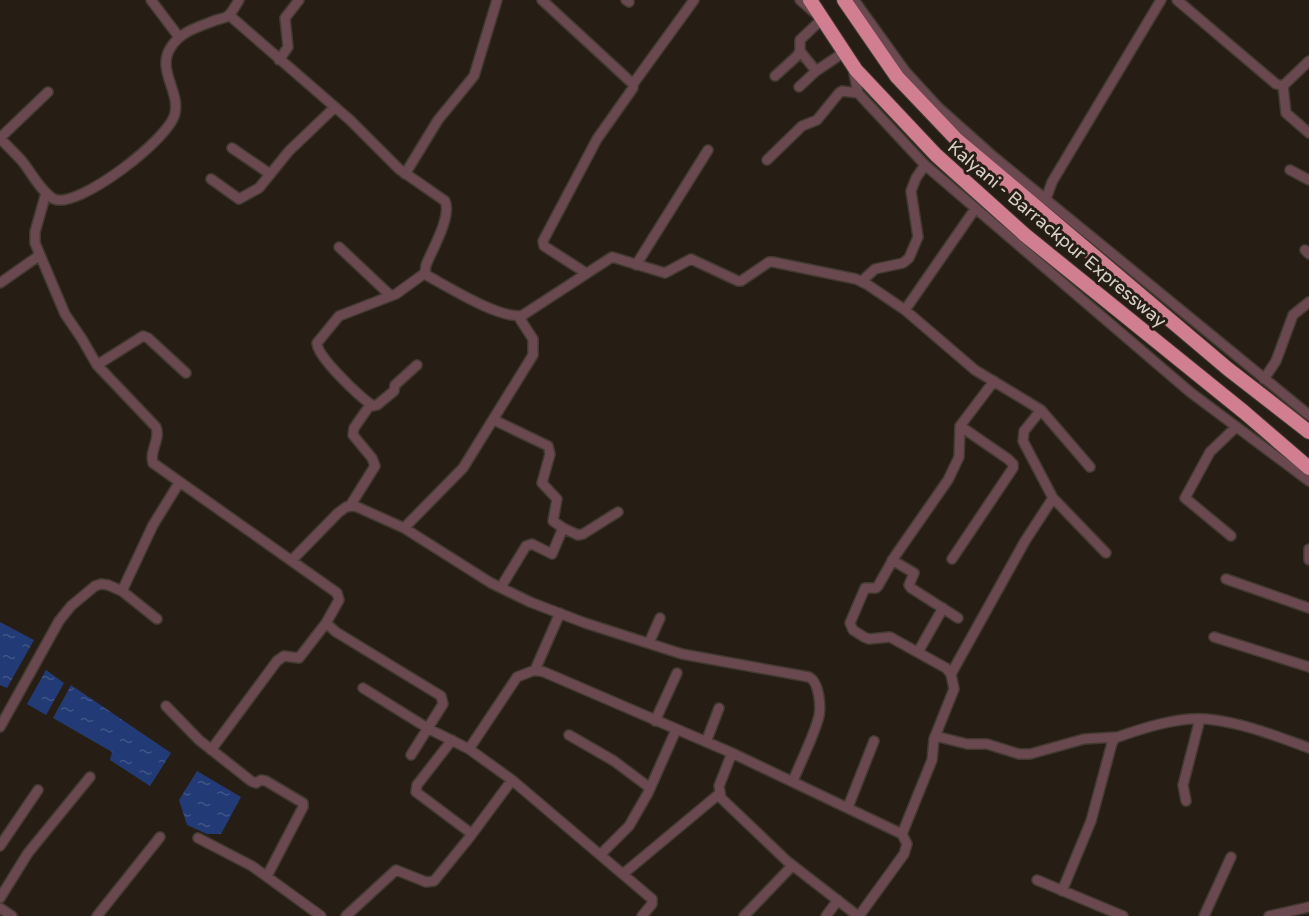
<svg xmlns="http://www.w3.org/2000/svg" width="1309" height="916" font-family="'Varela Round',sans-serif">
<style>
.water{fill:url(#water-ripples)}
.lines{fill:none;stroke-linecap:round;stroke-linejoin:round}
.minor-casing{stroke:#423a31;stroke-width:12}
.highway-casing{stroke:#423a31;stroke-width:16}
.minor{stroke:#6a484f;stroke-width:9}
.highway{stroke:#d27e91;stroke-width:14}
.labels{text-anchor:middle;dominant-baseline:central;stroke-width:6;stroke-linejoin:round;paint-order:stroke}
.street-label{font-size:18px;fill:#d6d0c9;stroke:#261e14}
</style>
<defs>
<pattern id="water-ripples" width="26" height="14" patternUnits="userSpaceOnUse" patternTransform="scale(1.5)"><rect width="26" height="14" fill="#223b76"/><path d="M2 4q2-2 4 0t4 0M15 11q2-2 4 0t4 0" fill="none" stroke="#415688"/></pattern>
</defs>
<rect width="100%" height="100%" fill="#261e14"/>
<path class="water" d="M0,622l34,18 -27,48 -7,-3z
M46,670l18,13 -18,32 -19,-11z
M71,685l100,68 -21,33 -40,-26 2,-8 -59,-34z
M197,771l44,26 -20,37h-14l-20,-9 -8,-25z"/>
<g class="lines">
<defs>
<path id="minor" d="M151,0l28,37
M542,0l91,84v4l-36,51 -54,102 1,5 42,27
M626,0l3,2
M854,0l51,71 33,36 56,50 315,258
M1177,0l99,84 7,2 3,-3 23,-22
M229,15l121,105 49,49 46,32c7,15 -13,49 -19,64l-1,8 3,3c20,11 75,45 95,39l89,-58 53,16 26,-14 47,22h3l28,-19h4l83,17 12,6 37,25 70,60 66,40 49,57
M800,51l16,20
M279,60l9,-13 -3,-29 14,-18
M853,68l5,25 67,72 265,227 119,89
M775,76l22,-20 3,-5v-11l22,-21 -22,-19
M633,84l61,-84
M1283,86l3,27 23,20
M799,87l17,-16 27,-18
M0,138c7,8 15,15 22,23 9,11 19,31 32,38 23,11 117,-61 121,-86 5,-22 -19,-44 -4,-66 10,-16 28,-20 45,-27 4,-1 10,-2 13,-5 4,-4 7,-10 10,-15
M0,138l48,-46
M232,148l38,26
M767,160l35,-34 15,-6 22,-27 3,-2 16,2
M1290,170l19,10
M405,174l33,-54 36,-44 23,-76
M211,179l28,20 20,-11 30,-37 46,-44
M46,193l-11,39v11l30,71 17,25 15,26 59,62c5,12 -7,24 -3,36l184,130 2,7 -13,23 10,9 105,64 2,8 -32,51
M1046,199l6,-17 109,-182
M339,247l52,49
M1305,250l4,4
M636,265l72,-115
M862,281l13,-12 28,-6 6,-5 9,-21 -7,-46 5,-13 9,-13
M0,283l40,-28
M905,310l70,-101
M97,365l46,-29 5,2 38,35
M417,365l-22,20 -1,6 -17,14 -4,1c-13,-9 -56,-49 -56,-63l22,-27 57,-22 29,-21
M1264,379l12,-18 17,-46 16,-13
M1041,410l-17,21 -1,10 30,57 53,55
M494,420l54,26 2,8 -8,29 15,16 -4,22 10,7 -11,26 -20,-10 -6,2 -25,41
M350,506l25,-40 -3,-8 -19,-23 1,-7 16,-23
M404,528l59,-60 70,-113v-16l-15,-23
M563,528l15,7 5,-1 35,-22
M1231,536l-46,-38 25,-46 26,-25
M1309,549v11
M952,559l61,-91v-4l-5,-5 -48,-33
M292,560l46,-47 8,-6 9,-1 49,22 87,55 39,19 55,21 97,31 127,23c10,5 12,28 10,39 -5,20 -18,45 -26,65
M892,560l22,13 -5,12 2,3 47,30
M1226,579l83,29
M122,591l31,-66 26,-42
M1214,637l95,30
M649,643l11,-25
M918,652l25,-44
M535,670l25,-57
M951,674l74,-133 28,-43
M363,688l66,41 40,20 43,31 140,119v5l-10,12
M166,706l33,34 52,41 5,2 5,-3 5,1 37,22v4l-36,69
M655,721l22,-48
M0,727l59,-106 12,-15 24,-20 6,-2 7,1 14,6 35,28
M569,735l45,26 36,27
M935,736l32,8h20l32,10h11l54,-15 33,-2
M452,740l-35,45 -1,7 56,42
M706,742l13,-34
M469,749l48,-72 18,-7 9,2 188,81 170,81 5,10 -3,10 -45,62
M211,750l66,-89 7,-5 15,2 27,-35
M732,753l-13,33 2,12 66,63 71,55
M1186,801l-3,-16 17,-66
M848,807l26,-66
M902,834l30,-74 2,-21 20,-50 -3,-15 -5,-6 -56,-31 -21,2 -5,-2 -11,-7 -3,-7 15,-35h11l2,-2 17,-30 53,-76 11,-23 1,-31 34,-45
M198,838l54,28 69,50
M0,846l38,-56
M601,854l28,-28 19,-33 28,-63
M623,874l96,-80
M1037,880l86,36
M1062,891l29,-70 21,-78 3,-5c28,-10 62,-21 91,-19 35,3 70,17 103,29
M0,898l28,-45 62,-76
M0,908l12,8
M97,916l63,-79
M346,916l50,-46 30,12 8,-1 35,-43 43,-58
M744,916l48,-50
M826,916l12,-16
M1204,916l27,-59
M1269,916l40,-9"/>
<path id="highway" d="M810,0l46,70 80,85 89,80 219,177 65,56
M844,0l53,77 59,62 272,230 81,63"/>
</defs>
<use href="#minor" class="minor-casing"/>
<use href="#highway" class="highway-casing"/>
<use href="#minor" class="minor"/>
<use href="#highway" class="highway"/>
</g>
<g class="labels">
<g class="street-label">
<text transform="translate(1057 234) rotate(40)">Kalyani - Barrackpur Expressway</text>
</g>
</g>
</svg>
